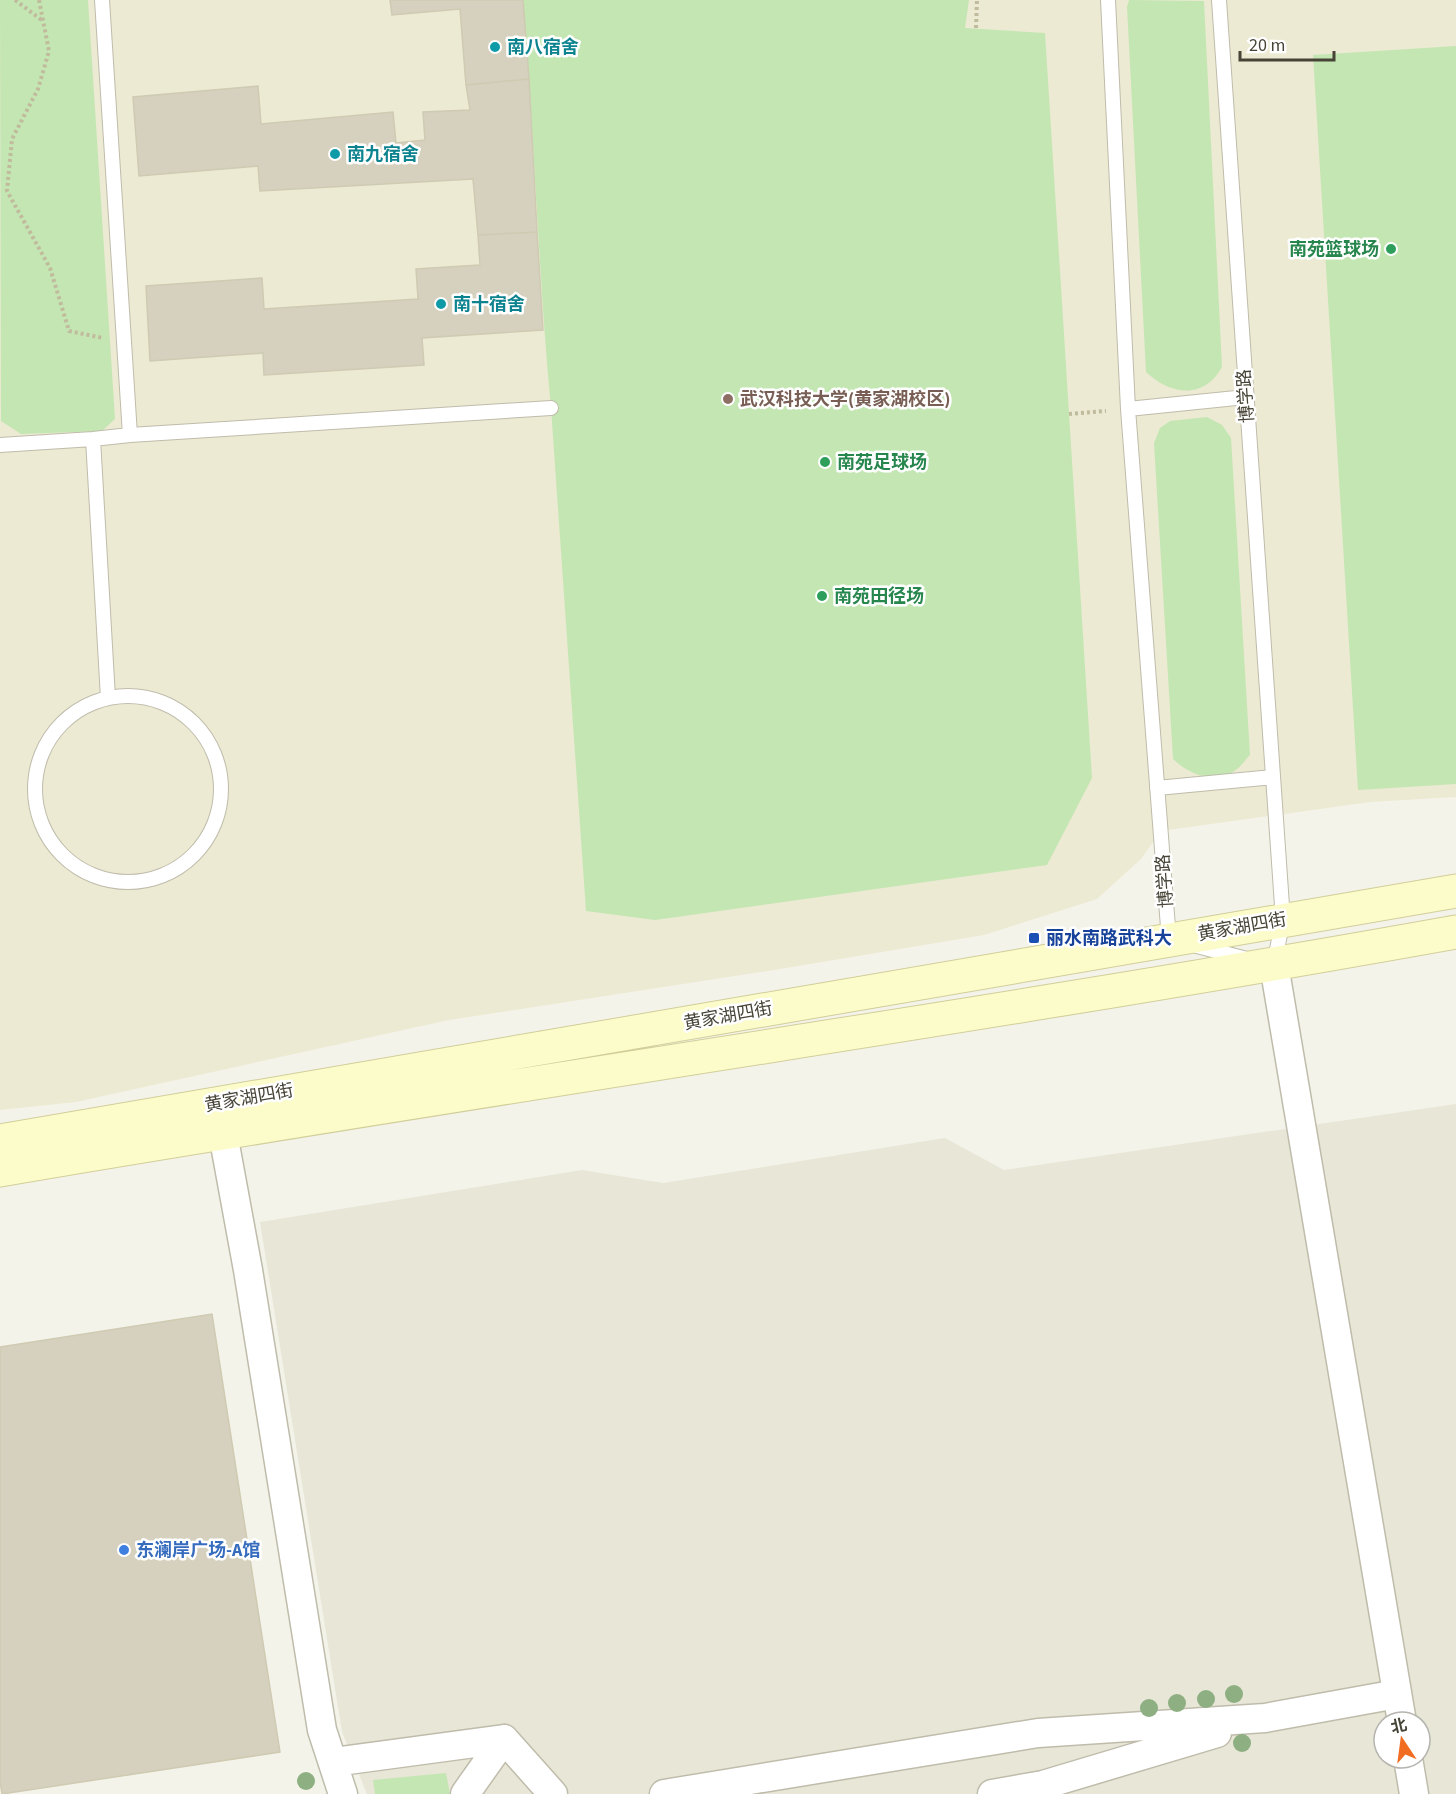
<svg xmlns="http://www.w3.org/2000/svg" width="1456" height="1794" font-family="'Source Sans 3','Noto Sans SC',sans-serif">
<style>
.residential{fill:#e7e6d7;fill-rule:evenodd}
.education{fill:#ecead3}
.green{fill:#c4e6b3}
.building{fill:#d5d1be;stroke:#cfcab2;stroke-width:1.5}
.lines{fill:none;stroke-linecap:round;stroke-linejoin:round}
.lane-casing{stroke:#bfbcab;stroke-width:16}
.street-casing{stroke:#bfbcab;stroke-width:31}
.secondary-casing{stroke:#d1ce9a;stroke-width:35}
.path{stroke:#c0bb9d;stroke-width:4;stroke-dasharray:3 3;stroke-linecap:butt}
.lane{stroke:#fff;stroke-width:14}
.street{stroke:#fff;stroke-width:28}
.secondary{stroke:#fcfbca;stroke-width:33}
.tree{fill:#8daf82}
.culture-dot{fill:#0f9aa8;stroke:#fff;stroke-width:2}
.leisure-dot{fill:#2e9e5b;stroke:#fff;stroke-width:2}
.education-dot{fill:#8d6e63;stroke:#fff;stroke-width:2}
.transit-dot{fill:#1a4fb4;stroke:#fff;stroke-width:2}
.shop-dot{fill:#3f7fe0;stroke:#fff;stroke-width:2}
.labels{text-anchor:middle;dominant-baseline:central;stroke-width:5;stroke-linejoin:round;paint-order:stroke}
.culture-label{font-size:18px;font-weight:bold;fill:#0d838f;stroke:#fff;text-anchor:start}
.leisure-label{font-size:18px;font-weight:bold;fill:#27864d;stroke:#fff;text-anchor:start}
.street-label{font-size:18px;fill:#474437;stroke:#fff}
.education-label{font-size:18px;font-weight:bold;fill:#785e54;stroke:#fff;text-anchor:start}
.transit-label{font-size:18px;font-weight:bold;fill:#164399;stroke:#fff;text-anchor:start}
.shop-label{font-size:18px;font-weight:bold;fill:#366cbe;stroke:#fff;text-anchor:start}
</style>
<rect width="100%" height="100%" fill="#f4f3e9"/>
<path class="residential" d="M1456,1104v690h-1089l-25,-62 -82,-510 322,-52 81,13 282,-45 59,32zM1384,1722h36v36h-36z"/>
<path class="education" d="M0,0h1456v797l-86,5 -209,29 -20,28 -44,40 -113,36 -216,36 -319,49 -373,82 -76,8z"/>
<path class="green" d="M0,0h88l27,419 -13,12 -81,3 -20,-13z
M522,0h447l-4,28 80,5 47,745 -45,87 -392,55 -69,-9 -35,-503c-13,-136 -16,-272 -29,-408z
M1129,0l75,1 18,366c-3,5 -7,11 -12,15 -21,17 -47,6 -64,-10l-19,-365z
M1456,46v738l-98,6 -45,-735z
M1207,417l15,8 9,13 19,317c-4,4 -8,10 -13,14 -21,17 -47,6 -64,-10l-19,-316 6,-15 10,-7z
M446,1773l4,21h-75l-2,-14z"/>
<path class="building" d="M390,0h133l6,79 -63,6 -6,-76 -68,6z
M529,79l8,153 -59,3 -5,-56 -213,12 -2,-25 -119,10 -6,-79 125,-11 3,38 132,-12 3,31 29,-3 -2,-28 47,-2 -4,-25z
M537,232l6,98 -121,8 2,27 -160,10 -1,-22 -113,8 -4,-75 116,-8 2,31 154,-10 -2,-30 64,-4 -2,-30z
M212,1314l68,438 -278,42 -2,-13v-434z"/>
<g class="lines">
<defs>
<path id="lane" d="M102,0l28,435 421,-27
M1108,0l20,409 41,531h2
M1219,0l64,920 -9,44
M1128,409l118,-12
M0,445l93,-6
M35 789a93 93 0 1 1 186 0a93 93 0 1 1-186 0Z
M108,698l-15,-259 37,-4
M1157,788l116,-11
M1193,945l54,14"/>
<path id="street" d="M1274,965l128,757
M219,1112l29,158 74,460 21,64
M1408,1758l6,36
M333,1762l171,-23 49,55
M465,1794l39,-55
M664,1794l374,-61 227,-15 132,-24
M992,1794l51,-9 174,-52"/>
<path id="secondary" d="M0,1141l1456,-250
M0,1170c485,-83 972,-151 1456,-238"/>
</defs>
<use href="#lane" class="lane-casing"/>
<use href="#street" class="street-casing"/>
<use href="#secondary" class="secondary-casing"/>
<path class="path" d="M15,0l28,21
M39,0l10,51 -11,38 -26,50 -5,52 43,77 19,63 34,7
M976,28l1,-28
M1069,414l37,-3"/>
<use href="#lane" class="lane"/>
<use href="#street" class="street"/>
<use href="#secondary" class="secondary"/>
</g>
<g class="tree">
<circle cx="1234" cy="1694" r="9"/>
<circle cx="1206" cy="1699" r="9"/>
<circle cx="1177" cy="1703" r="9"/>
<circle cx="1149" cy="1708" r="9"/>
<circle cx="1242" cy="1743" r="9"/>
<circle cx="306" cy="1781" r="9"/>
</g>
<g class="culture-dot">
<circle cx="495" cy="47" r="6"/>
<circle cx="335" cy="154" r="6"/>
<circle cx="441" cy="304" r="6"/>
</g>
<g class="leisure-dot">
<circle cx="1391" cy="249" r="6"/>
<circle cx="825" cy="462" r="6"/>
<circle cx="822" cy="596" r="6"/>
</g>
<circle class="education-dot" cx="728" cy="399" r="6"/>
<rect class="transit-dot" x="1028" y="932" width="12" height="12" rx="3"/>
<circle class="shop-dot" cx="124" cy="1550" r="6"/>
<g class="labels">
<g class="culture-label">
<text x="507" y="47">南八宿舍</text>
<text x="347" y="154">南九宿舍</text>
<text x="453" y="304">南十宿舍</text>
</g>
<g class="leisure-label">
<text x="1379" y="249" text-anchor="end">南苑篮球场</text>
<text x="837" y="462">南苑足球场</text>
<text x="834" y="596">南苑田径场</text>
</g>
<g class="street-label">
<text transform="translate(1246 396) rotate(-94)">博学路</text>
<text transform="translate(1165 881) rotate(-94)">博学路</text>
<text transform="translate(1242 927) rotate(-10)">黄家湖四街</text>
<text transform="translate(728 1016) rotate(-10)">黄家湖四街</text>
<text transform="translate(249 1098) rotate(-10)">黄家湖四街</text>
</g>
<g class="education-label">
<text x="740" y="399">武汉科技大学(黄家湖校区)</text>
</g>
<g class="transit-label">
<text x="1046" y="938">丽水南路武科大</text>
</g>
<g class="shop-label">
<text x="136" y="1550">东澜岸广场-A馆</text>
</g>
</g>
<g transform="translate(1402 1740) rotate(347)"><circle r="28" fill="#ffffff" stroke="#b5b4af" stroke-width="1.5"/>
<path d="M0-4.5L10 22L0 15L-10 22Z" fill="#f16d22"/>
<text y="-9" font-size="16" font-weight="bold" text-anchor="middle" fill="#474437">北</text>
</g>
<path d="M1240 51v9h94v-9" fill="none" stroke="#474437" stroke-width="3"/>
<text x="1249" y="51" font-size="18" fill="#474437" stroke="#ffffff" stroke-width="4.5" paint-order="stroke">20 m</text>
</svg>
